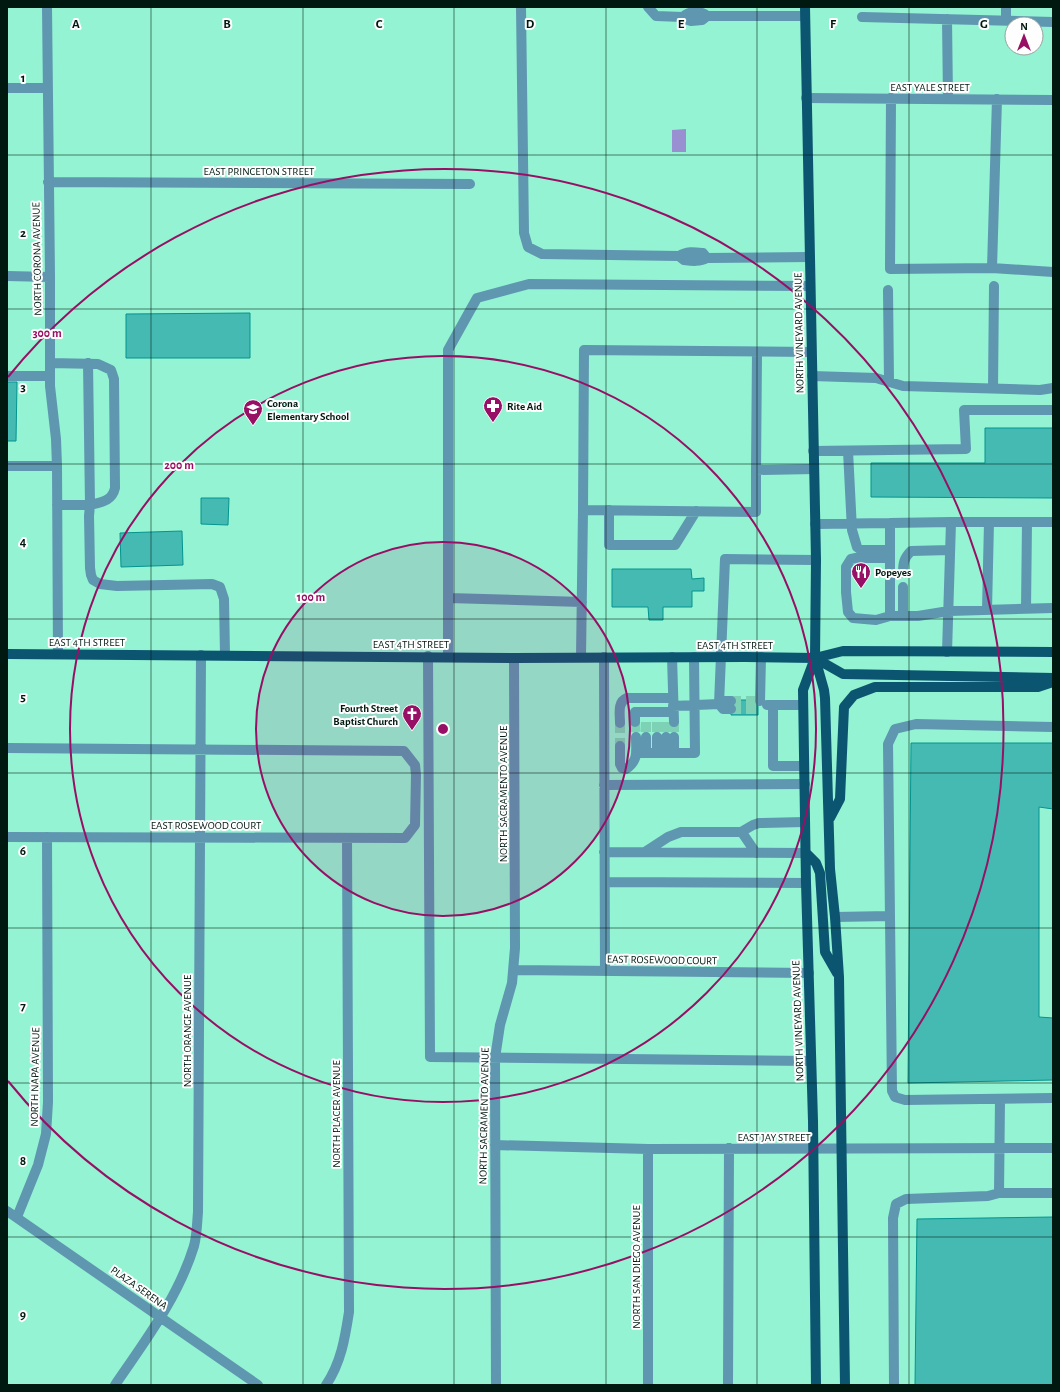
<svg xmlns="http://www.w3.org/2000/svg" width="1060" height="1392" font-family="'Alegreya Sans',sans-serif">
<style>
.water{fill:#9990d1}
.building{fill:#45bab3;stroke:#04948f}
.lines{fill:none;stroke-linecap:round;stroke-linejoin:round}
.minor-tunnel{stroke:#7dd2b5;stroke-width:10;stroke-dasharray:10 5;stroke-linecap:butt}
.minor{stroke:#5f96b0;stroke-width:10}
.major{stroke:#0c5570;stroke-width:10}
.grid{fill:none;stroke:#001910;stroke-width:1;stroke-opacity:0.55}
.ring{fill:none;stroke:#981065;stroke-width:2}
.labels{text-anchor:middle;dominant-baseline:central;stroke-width:4;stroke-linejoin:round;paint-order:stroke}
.street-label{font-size:11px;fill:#001910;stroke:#fefefe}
.poi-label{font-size:11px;font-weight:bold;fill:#001910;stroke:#fefefe;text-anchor:start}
.grid-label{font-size:13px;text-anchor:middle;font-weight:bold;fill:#001910;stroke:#fefefe;stroke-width:4;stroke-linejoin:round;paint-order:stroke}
.centre{fill:#981065;stroke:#fefefe;stroke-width:2}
.ring-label{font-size:12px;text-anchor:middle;font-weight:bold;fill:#981065;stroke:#fefefe;stroke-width:4;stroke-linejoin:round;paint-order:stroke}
</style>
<rect width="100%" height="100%" fill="#93f3d2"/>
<path class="water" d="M686,129v23h-14v-22z"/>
<path class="building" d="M250,313v45h-124v-44z
M7,382h10l-1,59h-9z
M985,428h68v70l-182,-1v-34h114z
M201,498h28l-1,27 -27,-1z
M182,531l1,34 -62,2 -1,-34z
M612,569h79l1,10 12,-1v13h-12v16h-29v13h-14l-1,-13h-36z
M731,700h27v15h-27z
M911,743h142v66l-14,-2v210l14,1v62l-145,3z
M1053,1217v168h-138l2,-166z"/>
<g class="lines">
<path class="minor-tunnel" d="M731,701h27
M731,709h27
M635,722l1,15
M646,722v15
M657,722v15
M666,722v15
M674,722v15
M620,723v23"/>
<path class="minor" d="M47,7l3,270v109l6,53 1,27 1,188
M521,7l3,226 4,14 14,7 137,2c8,-5 15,-4 24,-3l4,5
M648,7l8,9 27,1 5,3 3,1 11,-1 5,-4
M1006,7v14
M683,17c6,-6 18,-7 24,-1h98
M862,17l191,5
M947,19l1,80
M7,88h41
M806,98l247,2
M891,98l-1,171 102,-1
M997,99l-5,169 61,4
M48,182l422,2
M679,256l5,4c8,1 16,2 23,-2l102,-1
M7,276l43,1
M888,290l1,92
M811,352l-227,-2 -1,160 173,2v-42l58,-1
M50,363l48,1 13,6 3,9 1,109c-3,13 -13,14 -25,17l-1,11 1,52 1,7 2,5 7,4 17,2 95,-2 8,3 4,12 1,56
M7,376h43
M812,376l64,2 27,8 137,4 13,-2
M993,388l1,-102
M813,451l153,-2 -2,-39h89
M848,451l4,79 5,17 4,3h29
M7,466h50
M756,470l1,-118
M57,505h33l-2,-142
M609,510v35h66l21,-34
M890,523l61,-1
M815,524l75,-1v93h28l31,-5 104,-3
M903,573c0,-10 1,-15 8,-22l39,-1
M903,587v29
M448,598l134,4
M1026,609l1,-87
M987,610l2,-88
M890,616l-14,4 -23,-2 -5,-6 -2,-20v-25l5,-8 5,-1h34
M947,652l4,-130h102
M428,656l2,401 381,4
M448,656v-306l29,-52 52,-14 281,2
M581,657l2,-147
M604,657l1,314
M672,657l2,65
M731,701h-8l-4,3 4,5h8
M760,701l1,-44
M767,705h36
M773,705v61h31
M673,706l46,-2 6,-145 91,1
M635,722v-10h38
M620,723c0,-9 -3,-21 7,-25h45
M1053,727l-137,-3 -21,5 -7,15 4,347 3,6 10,3 148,-2
M646,737v16
M657,737v16
M666,737v16
M674,737v16
M620,746v18l2,4 4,1c13,-9 10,-18 10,-32
M7,748l397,3 11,14 1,10 -1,50 -10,13 -398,-1
M636,753h59l-1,-96
M604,785l201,-1
M741,832l12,-7 6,-2 46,-1
M604,852l202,1
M645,852l23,-15 13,-5h60l2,2 13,19
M605,882l201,1
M835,917l54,-1
M514,970l295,3
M495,1145l153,4 405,-1
M648,1149v236
M999,1193h54
M7,1211l251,174
M17,1217l21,-52 8,-31 2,-32 -1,-265
M115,1385c30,-44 63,-87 79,-139 3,-11 3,-23 4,-34l3,-557
M326,1385c15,-22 19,-47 23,-73l-2,-474
M496,1385l-1,-327 5,-33 12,-42 3,-35 -1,-290
M728,1385l1,-237
M894,1385l-1,-167 3,-14 10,-5 82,-3 11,-3 1,-94"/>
<path class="major" d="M805,7l11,553 -1,98 9,32 1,8 5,171 5,48 4,60 6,408
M7,654l507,4 231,-1 70,1 28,-7 210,1
M815,658l-12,32 3,193 7,238 3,264
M815,658l28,16 210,4
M830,818l10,-19 4,-92 10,-12 21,-8h163l15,-5
M806,853l10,10 4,10 5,79 12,21"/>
</g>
<path class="grid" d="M151,7v1378M303,7v1378M454,7v1378M606,7v1378M757,7v1378M909,7v1378M7,155h1046M7,309h1046M7,464h1046M7,619h1046M7,773h1046M7,928h1046M7,1083h1046M7,1237h1046"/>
<circle cx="443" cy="729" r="187" fill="#981065" fill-opacity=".12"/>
<g class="ring">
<circle cx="443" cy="729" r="187"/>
<circle cx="443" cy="729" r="373"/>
<path d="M8 377A560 560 0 1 1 8 1081"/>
</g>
<defs>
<symbol id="pharmacy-pin" viewBox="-11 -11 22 30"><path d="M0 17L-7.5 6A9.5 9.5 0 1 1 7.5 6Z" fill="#981065" stroke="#fefefe"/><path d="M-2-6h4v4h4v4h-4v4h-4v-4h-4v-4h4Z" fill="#fff"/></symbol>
<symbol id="school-pin" viewBox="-11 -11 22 30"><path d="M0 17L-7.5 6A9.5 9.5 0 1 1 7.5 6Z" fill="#981065" stroke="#fefefe"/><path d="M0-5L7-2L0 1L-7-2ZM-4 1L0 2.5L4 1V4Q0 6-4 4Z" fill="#fff"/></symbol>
<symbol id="restaurant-pin" viewBox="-11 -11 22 30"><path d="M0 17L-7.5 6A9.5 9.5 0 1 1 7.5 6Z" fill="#981065" stroke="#fefefe"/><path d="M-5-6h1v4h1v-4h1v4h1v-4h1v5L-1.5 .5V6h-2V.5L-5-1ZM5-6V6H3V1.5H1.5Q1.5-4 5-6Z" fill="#fff"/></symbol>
<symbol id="church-pin" viewBox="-11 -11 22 30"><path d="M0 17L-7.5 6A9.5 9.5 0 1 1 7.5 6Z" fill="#981065" stroke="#fefefe"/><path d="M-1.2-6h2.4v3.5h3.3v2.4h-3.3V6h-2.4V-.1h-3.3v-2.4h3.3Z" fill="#fff"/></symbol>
</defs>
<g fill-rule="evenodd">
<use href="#pharmacy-pin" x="482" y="395" width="22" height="30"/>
<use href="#school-pin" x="242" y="398" width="22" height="30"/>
<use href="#restaurant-pin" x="850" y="561" width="22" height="30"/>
<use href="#church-pin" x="401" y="703" width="22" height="30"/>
</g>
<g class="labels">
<g class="street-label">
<text x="930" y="87">EAST YALE STREET</text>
<text x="259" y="171">EAST PRINCETON STREET</text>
<text transform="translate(37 259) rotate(-91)">NORTH CORONA AVENUE</text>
<text transform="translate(799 333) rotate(-91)">NORTH VINEYARD AVENUE</text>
<text x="87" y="642">EAST 4TH STREET</text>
<text x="411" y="644">EAST 4TH STREET</text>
<text x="735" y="645">EAST 4TH STREET</text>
<text transform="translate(503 794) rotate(-90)">NORTH SACRAMENTO AVENUE</text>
<text x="206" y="825">EAST ROSEWOOD COURT</text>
<text transform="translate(662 960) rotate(1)">EAST ROSEWOOD COURT</text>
<text transform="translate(798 1021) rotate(-92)">NORTH VINEYARD AVENUE</text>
<text transform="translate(187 1031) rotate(-90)">NORTH ORANGE AVENUE</text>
<text transform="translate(35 1077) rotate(-89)">NORTH NAPA AVENUE</text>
<text transform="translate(336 1114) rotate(-90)">NORTH PLACER AVENUE</text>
<text transform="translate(484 1116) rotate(-89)">NORTH SACRAMENTO AVENUE</text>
<text x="774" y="1137">EAST JAY STREET</text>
<text transform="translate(636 1267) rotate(-90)">NORTH SAN DIEGO AVENUE</text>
<text transform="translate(139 1288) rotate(35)">PLAZA SERENA</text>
</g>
<g class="poi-label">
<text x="267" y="403">Corona<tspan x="267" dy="13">Elementary School</tspan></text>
<text x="507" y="406">Rite Aid</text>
<text x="875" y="572">Popeyes</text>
<text x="398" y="708" text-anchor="end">Fourth Street<tspan x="398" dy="13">Baptist Church</tspan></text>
</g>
</g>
<g class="grid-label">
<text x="76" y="28">A</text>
<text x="227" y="28">B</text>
<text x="379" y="28">C</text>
<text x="530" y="28">D</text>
<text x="681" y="28">E</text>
<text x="833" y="28">F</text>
<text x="984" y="28">G</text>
<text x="23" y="82">1</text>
<text x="23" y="237">2</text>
<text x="23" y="391">3</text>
<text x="23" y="546">4</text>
<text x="23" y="701">5</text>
<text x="23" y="855">6</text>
<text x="23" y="1010">7</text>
<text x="23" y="1165">8</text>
<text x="23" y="1319">9</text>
</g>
<circle cx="443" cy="729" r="6" class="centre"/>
<g class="ring-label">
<text x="47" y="337">300 m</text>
<text x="179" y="469">200 m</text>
<text x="311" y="601">100 m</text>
</g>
<rect width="1060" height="1392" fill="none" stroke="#001910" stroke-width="16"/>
<g transform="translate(1024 36)"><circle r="19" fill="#fefefe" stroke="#98a29f"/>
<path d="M0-3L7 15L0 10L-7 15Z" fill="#981065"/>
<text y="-6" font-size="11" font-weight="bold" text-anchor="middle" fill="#001910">N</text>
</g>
</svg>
